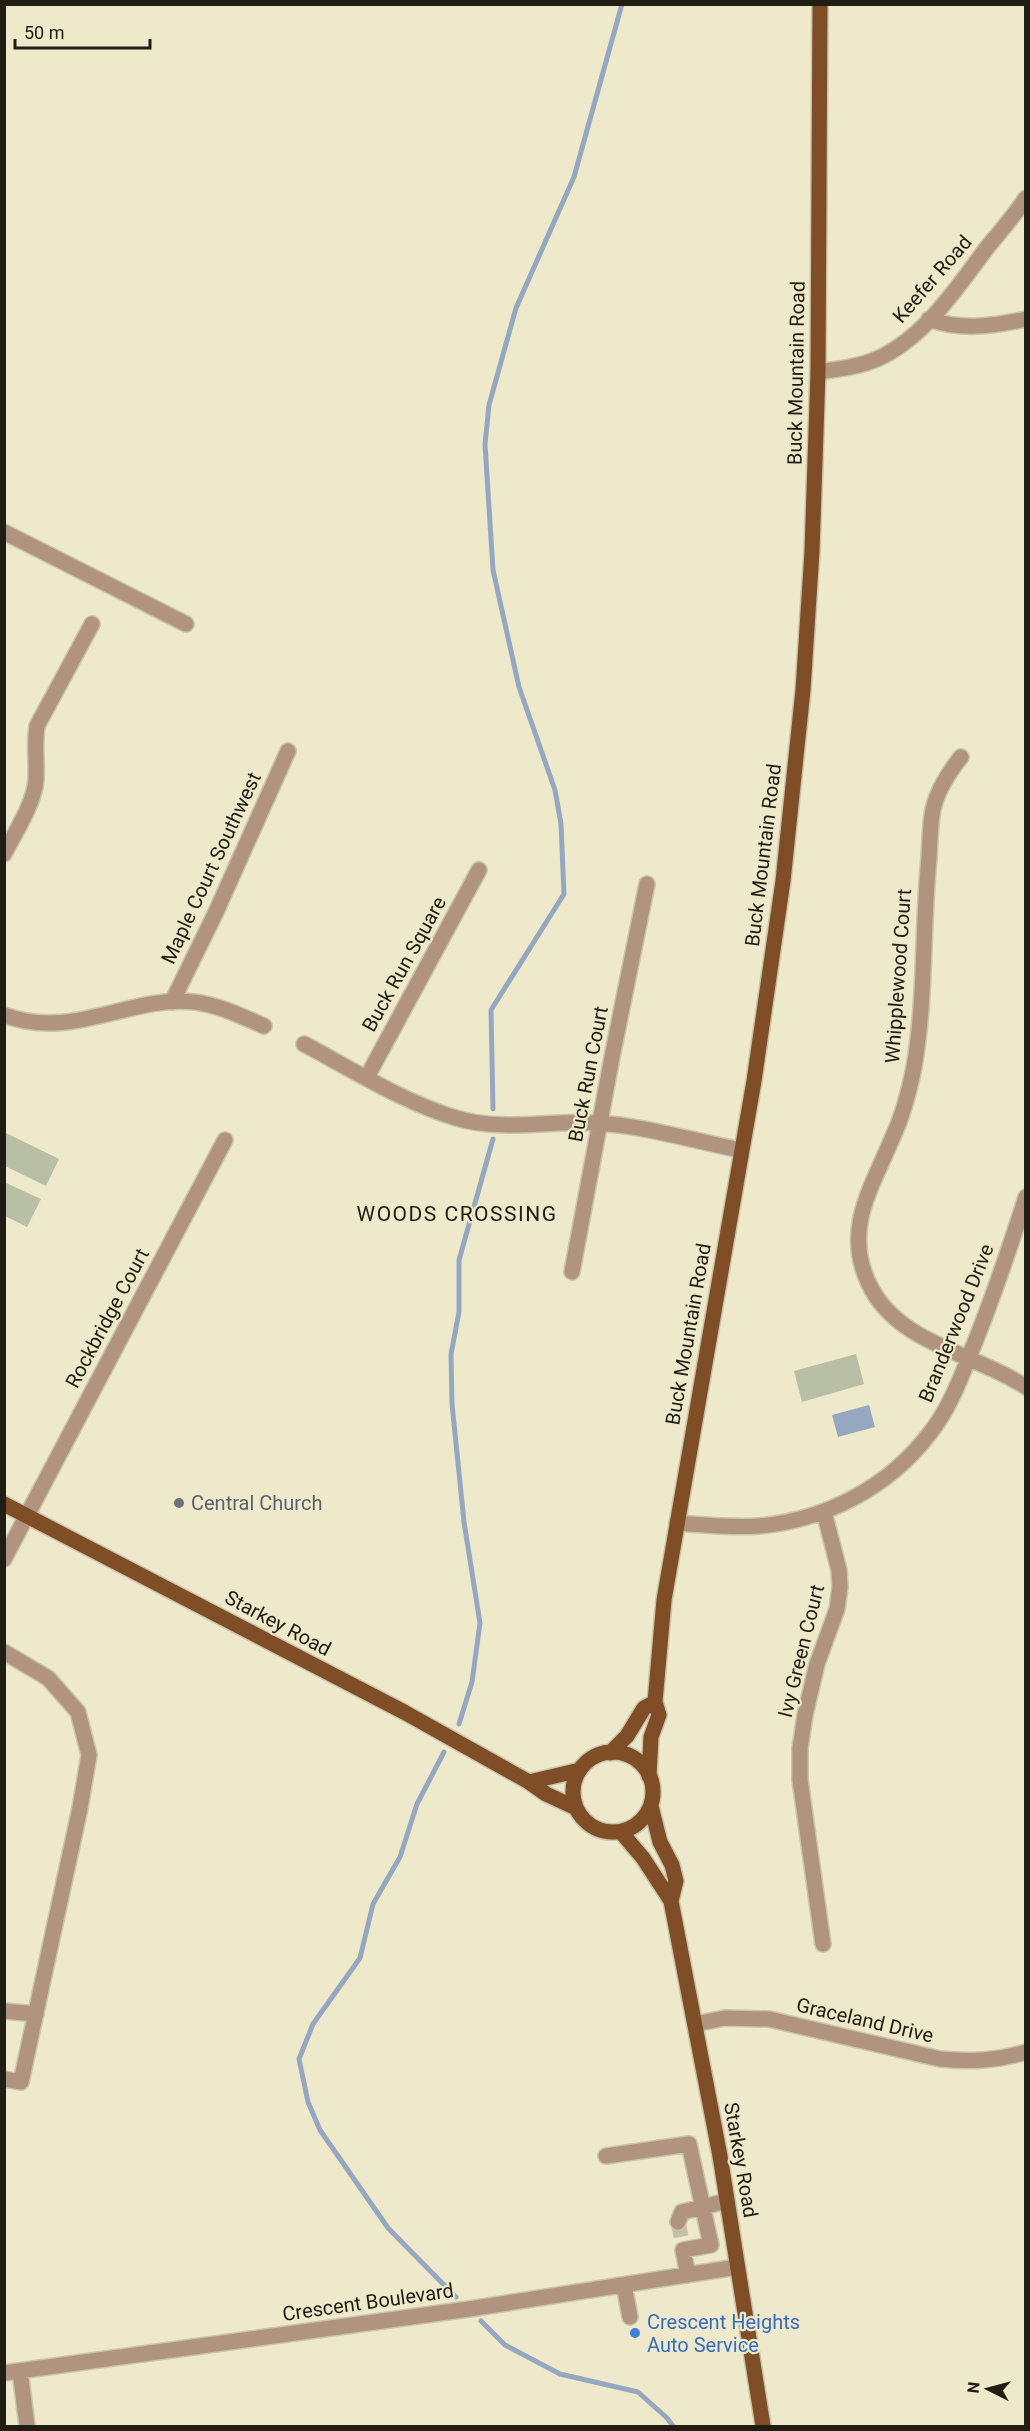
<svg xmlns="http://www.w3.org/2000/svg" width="1030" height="2431" font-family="Roboto,sans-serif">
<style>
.green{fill:#b9bfa5}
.water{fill:#96a7c0}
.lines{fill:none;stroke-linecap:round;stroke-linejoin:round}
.stream{stroke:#96a7c0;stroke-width:5}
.minor-tunnel{stroke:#c6c0a6;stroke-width:15;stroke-dasharray:15 8;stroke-linecap:butt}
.minor-casing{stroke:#cac4aa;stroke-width:18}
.major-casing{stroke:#cac4aa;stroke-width:18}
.minor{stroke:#b19480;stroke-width:15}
.major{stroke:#7f4d26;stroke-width:15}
.worship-dot{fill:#6b7280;stroke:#efe9cb;stroke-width:2}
.shop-dot{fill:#3f7fe0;stroke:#efe9cb;stroke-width:2}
.labels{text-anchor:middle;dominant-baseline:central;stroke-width:4.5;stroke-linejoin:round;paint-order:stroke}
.street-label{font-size:20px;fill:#201d13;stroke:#efe9cb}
.worship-label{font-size:20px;fill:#5b616d;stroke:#efe9cb;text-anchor:start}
.shop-label{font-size:20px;fill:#366cbe;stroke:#efe9cb;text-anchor:start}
.neighbourhood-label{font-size:21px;letter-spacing:1.5px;fill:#201d13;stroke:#efe9cb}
</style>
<rect width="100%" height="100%" fill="#efe9cb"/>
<path class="green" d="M4,1132l55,27 -13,27 -41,-20z
M4,1182l37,17 -14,28 -22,-11z
M856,1354l8,30 -62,18 -8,-31z"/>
<path class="water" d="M869,1405l6,22 -37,10 -6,-22z"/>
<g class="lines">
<path class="stream" d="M493,1109l-2,-99 73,-116 -3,-70 -6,-34 -36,-103 -26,-117 -8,-126 4,-39 27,-97 58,-131 48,-173
M459,1724l13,-42 8,-59 -16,-101 -12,-118 -1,-50 8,-42v-52l34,-121
M444,1752l-27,52 -17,53 -27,47 -13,54 -47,66 -14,35 9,43 12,28 68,98 68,69
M481,2321l24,24 55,29 78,18 29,26 6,8"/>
<path class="minor-tunnel" d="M678,2222l4,19"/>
<defs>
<path id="minor" d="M929,319c32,12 64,7 97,0
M818,372c20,-3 40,-5 59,-13 47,-21 79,-70 109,-110 13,-16 28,-33 40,-51
M4,532l182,92
M961,757c-12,15 -23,32 -28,52 -3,15 -3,33 -4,49 -7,70 -3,141 -15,209 -5,26 -12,51 -23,74 -20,48 -48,89 -22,143 28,60 106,69 157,103
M4,854c11,-21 31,-52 32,-75 1,-18 -2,-34 1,-53l55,-102
M172,1002l44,-90 72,-161
M4,1015c69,26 126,-20 190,-13 25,3 47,14 70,24
M304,1044c49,26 99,58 152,74 46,14 95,2 141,5 49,3 97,18 144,27
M367,1077l112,-207
M572,1272l40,-215 35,-173
M677,1523c27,2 55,5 82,3 67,-6 130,-39 171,-93 19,-24 30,-53 41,-81 21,-51 38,-102 55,-155
M4,1559l221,-419
M4,1652l44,26 30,34 11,43 -9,53 -59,274 -17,-3
M823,1944l-23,-164v-32l5,-33 12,-51 20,-55 3,-22 -1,-17 -15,-58
M4,2011l32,3
M695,2024l30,-6 44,1 171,40c30,3 56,2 86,-7
M606,2156l83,-12 22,101 -28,5 5,25
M678,2222l4,-10 45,-11
M624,2285l6,32
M20,2371l7,55
M4,2373l465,-64 268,-42"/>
<path id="major" d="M4,1504l400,208 125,70 17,12 30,14
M573 1792a40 40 0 1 1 80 0a40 40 0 1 1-80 0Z
M610,1753l17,-17 17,-28 11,-6
M649,1776l2,-39 8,-22 -4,-13 9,-102 90,-519 29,-200 20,-191 9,-139 6,-179 2,-368
M529,1782l51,-12
M651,1806l9,36 12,23 4,16 -5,20
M621,1832l22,26 28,43 49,255 43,270"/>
</defs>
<use href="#minor" class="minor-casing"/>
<use href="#major" class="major-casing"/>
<use href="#minor" class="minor"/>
<use href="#major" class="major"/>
</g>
<circle class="worship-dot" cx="179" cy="1503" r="6"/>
<circle class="shop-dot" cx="635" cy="2333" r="6"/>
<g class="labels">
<g class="street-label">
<text transform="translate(932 279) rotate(-49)">Keefer Road</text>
<text transform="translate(796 373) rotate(-89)">Buck Mountain Road</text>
<text transform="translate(763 855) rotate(-83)">Buck Mountain Road</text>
<text transform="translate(211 868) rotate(-65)">Maple Court Southwest</text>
<text transform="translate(404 964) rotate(-61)">Buck Run Square</text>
<text transform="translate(898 976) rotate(-86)">Whipplewood Court</text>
<text transform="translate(588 1074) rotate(-79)">Buck Run Court</text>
<text transform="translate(107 1318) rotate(-62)">Rockbridge Court</text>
<text transform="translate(956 1323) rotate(-68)">Branderwood Drive</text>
<text transform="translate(688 1334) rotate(-80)">Buck Mountain Road</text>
<text transform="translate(278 1623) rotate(28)">Starkey Road</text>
<text transform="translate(801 1651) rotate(-76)">Ivy Green Court</text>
<text transform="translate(865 2020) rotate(13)">Graceland Drive</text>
<text transform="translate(741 2160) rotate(80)">Starkey Road</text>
<text transform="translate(368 2302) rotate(-8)">Crescent Boulevard</text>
</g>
<g class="worship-label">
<text x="191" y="1503">Central Church</text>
</g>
<g class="shop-label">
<text x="647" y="2322">Crescent Heights<tspan x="647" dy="23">Auto Service</tspan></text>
</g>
<g class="neighbourhood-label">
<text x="457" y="1214">WOODS CROSSING</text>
</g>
</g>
<rect width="1030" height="2431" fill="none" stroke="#201d13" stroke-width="12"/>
<g transform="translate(988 2389) rotate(276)" stroke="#efe9cb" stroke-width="4.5" paint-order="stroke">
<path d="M0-4.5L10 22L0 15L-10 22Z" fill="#201d13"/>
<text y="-9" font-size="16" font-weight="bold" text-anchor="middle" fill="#201d13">N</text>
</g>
<path d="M15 39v9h135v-9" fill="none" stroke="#201d13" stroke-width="3"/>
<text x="24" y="39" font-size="18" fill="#201d13" stroke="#efe9cb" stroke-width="4.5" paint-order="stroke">50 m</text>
</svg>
